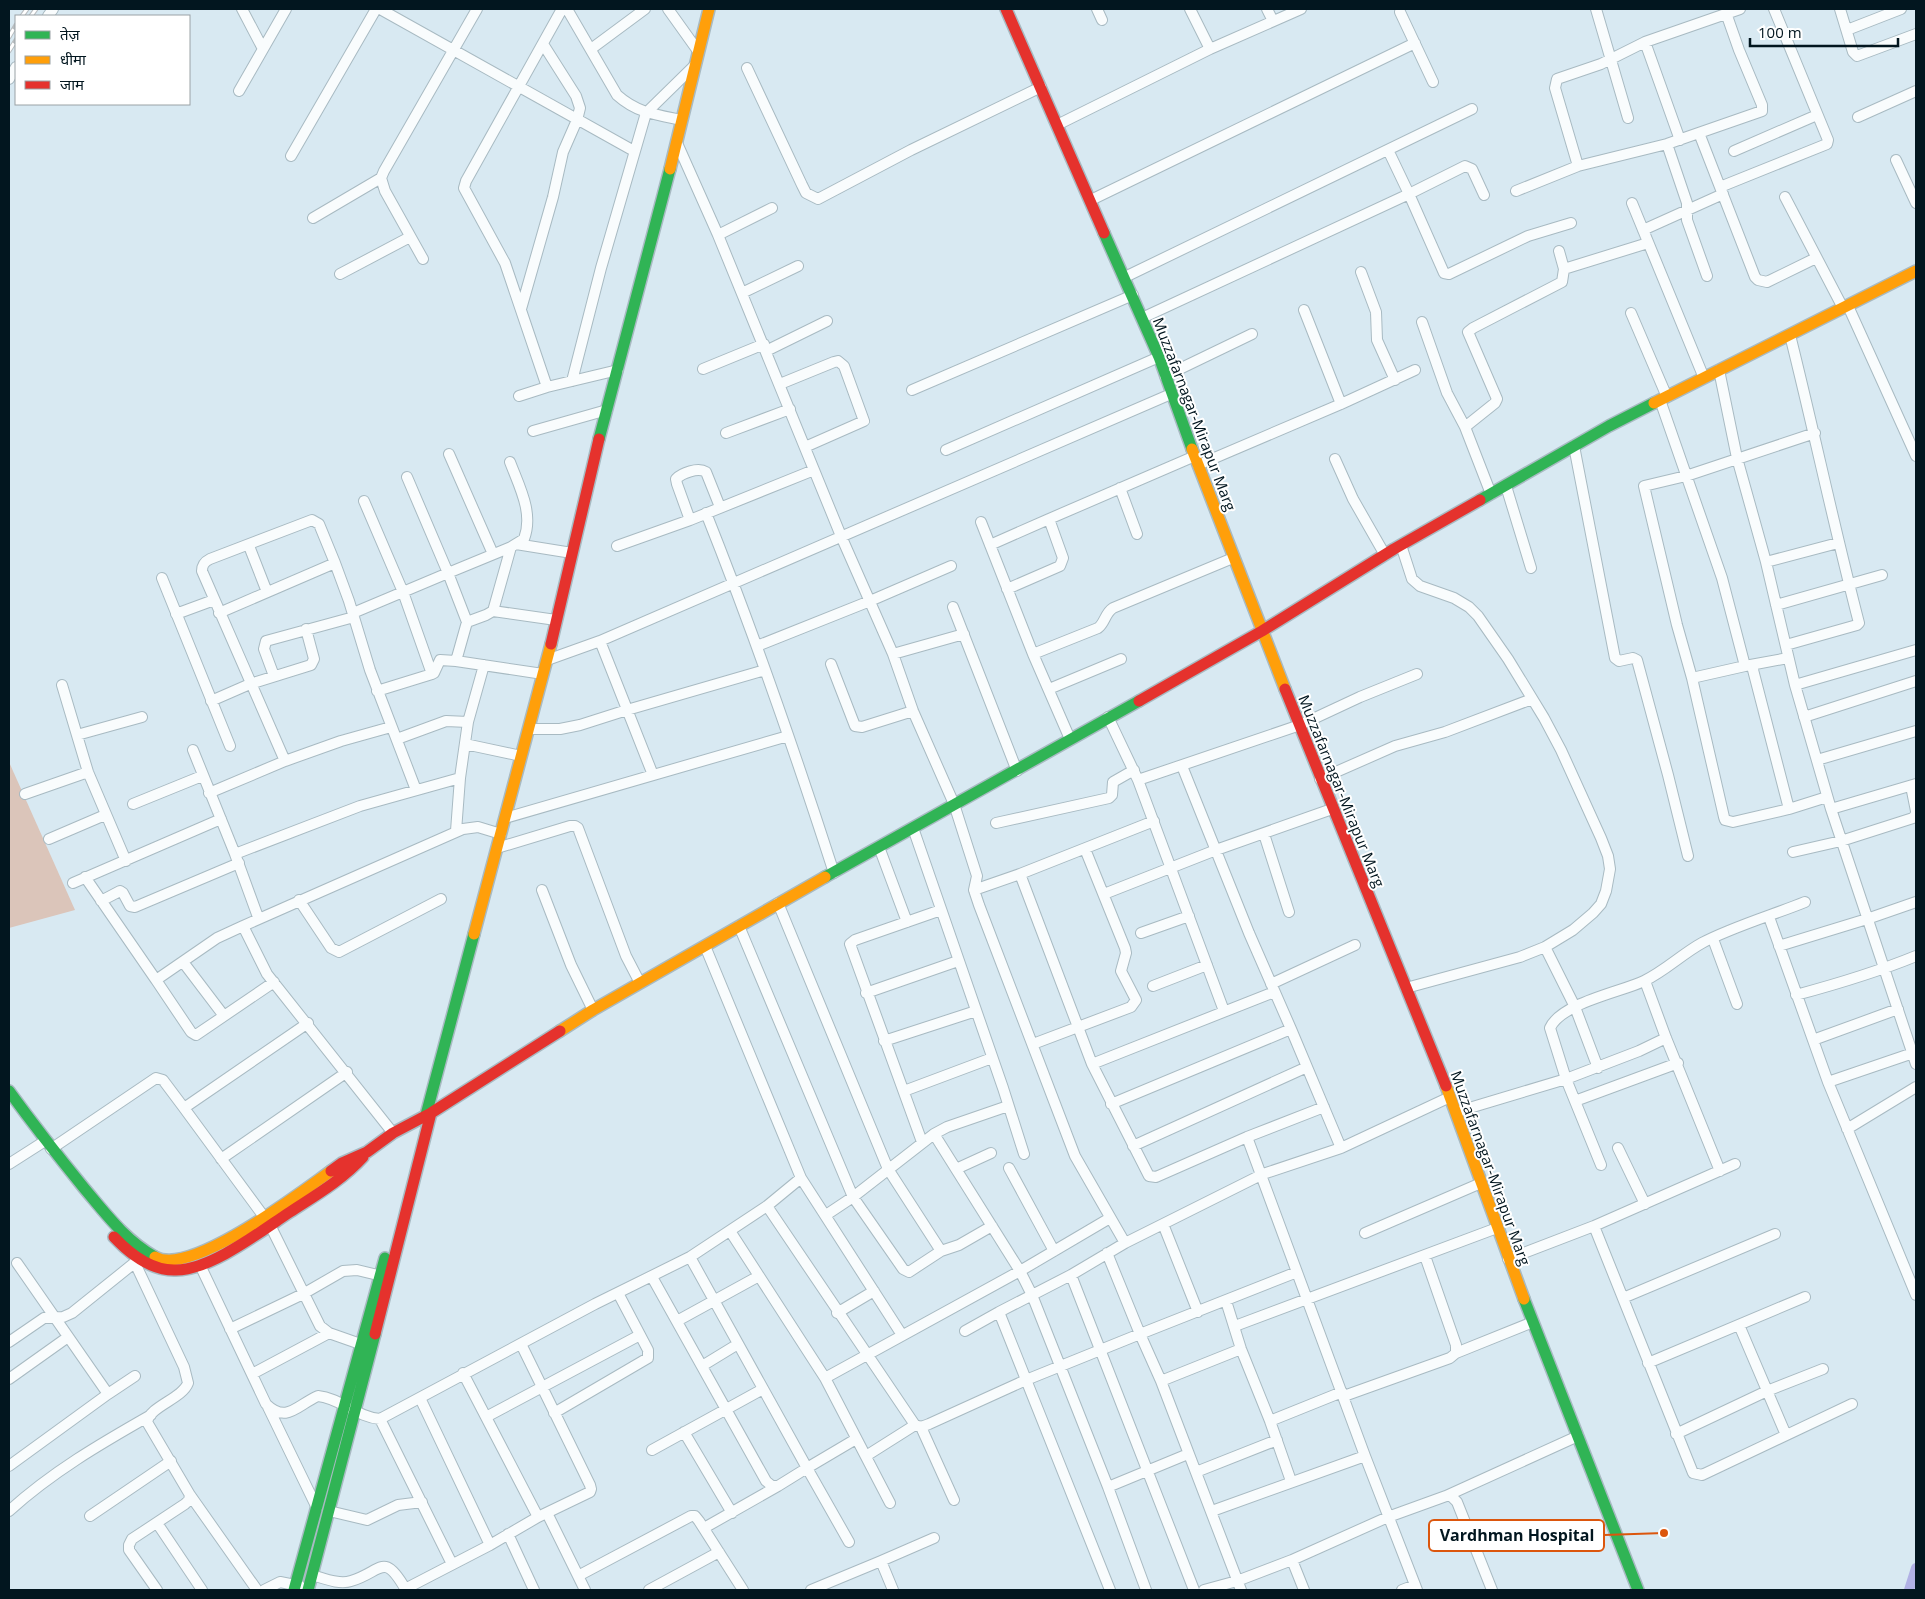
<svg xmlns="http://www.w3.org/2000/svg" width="1925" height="1599" font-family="'Open Sans','Noto Sans Devanagari',sans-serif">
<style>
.green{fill:#dbc5ba}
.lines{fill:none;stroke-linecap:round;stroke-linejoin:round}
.canal{stroke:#b1b1e5;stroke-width:10}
.street-casing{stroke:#a8bac2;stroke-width:12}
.fast-casing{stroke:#a8bac2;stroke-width:14}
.slow-casing{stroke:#a8bac2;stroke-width:14}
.jam-casing{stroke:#a8bac2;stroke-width:14}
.street{stroke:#f9fcfd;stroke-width:10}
.fast{stroke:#30b455;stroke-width:11}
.slow{stroke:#ff9f0a;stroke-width:11}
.jam{stroke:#e5322d;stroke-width:11}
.rail-casing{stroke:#b9bec1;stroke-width:5}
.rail{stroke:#fff;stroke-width:3;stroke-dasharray:9;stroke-linecap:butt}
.labels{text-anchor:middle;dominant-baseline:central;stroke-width:4;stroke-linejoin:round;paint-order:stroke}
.street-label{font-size:15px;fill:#02161f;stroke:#fff}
.leader{fill:none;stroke:#dc560d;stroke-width:2}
.callout-dot{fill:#dc560d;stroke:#fff;stroke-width:2}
.callout{fill:#fff;stroke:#dc560d;stroke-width:2}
.callout-label{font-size:16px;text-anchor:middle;font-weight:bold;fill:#02161f}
</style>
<rect width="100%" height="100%" fill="#d8e9f2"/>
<path class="green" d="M9,762l66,148 -66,18z"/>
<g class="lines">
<path class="canal" d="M1909,1590l7,-22"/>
<defs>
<path id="street" d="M242,9l21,40
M380,9l254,142
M562,9l-96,172 -2,7 41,75 42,124 71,-17
M567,9l50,86c20,18 40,20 65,25
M668,9l30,42
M1097,9l5,11
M1190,9l20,40
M1267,9l6,12
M1596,9l32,109
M1840,9l13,43 4,4 59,-22
M1400,12l33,70
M48,16l5,-7
M1847,30l54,-21
M1645,42l35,98
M591,49l54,-40
M747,68l55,117 4,8 12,6 93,-49 130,-63
M9,79l7,-12
M239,91l47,-82
M1858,117l58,-26
M1057,125l153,-76 91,-40
M1699,133l56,144 3,3 9,2 49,-24
M677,143l41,92 123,301 52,118 20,57 41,93 23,72 -3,14 5,15 96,251 50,87
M1667,144l20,59v17l20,56
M1734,151l83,-36
M291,156l85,-147
M1896,160l20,43
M1578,166l-23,-78 2,-9 44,-15 44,-22 95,-33
M1720,187l107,-43 1,-4 -54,-131
M1516,191l62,-25 89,-22 95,-33v-6l-23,-55 -13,-37
M1484,195l-12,-26 -7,-3 -56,28 35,79 5,1 79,-38 43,-13
M1785,197l58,111
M1091,200l324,-157
M1632,203l72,175
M313,218l68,-40
M1643,230l80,-36
M718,235l54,-27
M423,259l-38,-68 -4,-13 3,-7 93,-162
M1564,269l84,-26
M1361,272l15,40 1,28 18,40
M340,274l70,-37
M1125,277l347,-168
M742,293l56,-27
M1848,306l68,150
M521,309l32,-112 10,-45 14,-32 3,-12 -4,-12 -33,-52
M1304,310l37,94
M1631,313l36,84
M1142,318l267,-124 -21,-44
M1422,322l25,71 18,34
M766,351l61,-30
M703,369l61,-25
M1719,370l18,88 29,104 29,123 36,124 85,255
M1165,376l87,-42
M572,381l29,-113 45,-155 49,-48
M780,384l54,-22 4,-1 6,5 20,55 -59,26
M912,390l221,-95
M519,396l28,-9
M1660,400l62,178 23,88 43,-8
M533,431l74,-21
M726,433l64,-24
M1574,446l41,212 4,3 14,-3 4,2 31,115 20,81
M946,450l213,-93
M449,454l44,100
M1335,459l18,40 32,56
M1198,465l143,-61 74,-34
M1506,486l25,82
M1120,488l17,46
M1491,494l-26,-67 30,-24 2,-4 -29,-67 5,-4 89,-46 2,-13 -5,-18
M364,501l39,91 29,82
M706,513c47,118 89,239 128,360
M1049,519l146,-63
M690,520l-13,-36 -1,-5c6,-6 22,-12 30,-7l14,35
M981,522l52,132
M516,544l56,9
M990,545l59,-26 14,39 -3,8 -53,23
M1401,545l11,34 8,7 34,12 15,9 9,9 30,43 36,59 17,32 40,88 7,18 2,13 -4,22 -5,13 -8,9 -20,17 -28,17 -25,10 -114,31
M249,546l18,46
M617,546l73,-26 124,-50
M1766,562l72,-19
M162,578l68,168
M1776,605l106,-30
M953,607l64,164
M493,611l63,9
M219,613l116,-50
M353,613l95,-40 -41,-96
M176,614l38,-14
M467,622l-19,-49 63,-26
M1786,645l71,-20 2,-2c-25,-96 -45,-192 -69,-288
M757,646l113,-45 81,-35
M893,654l71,-20
M547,660l53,-19
M456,661l87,13
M831,664l24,62 7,1 51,-16
M1745,666l-53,12 32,139 1,3 8,2 56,-13
M1752,666l37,143 38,-12
M274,676l-10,-27 2,-8 88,-24
M1692,678l-15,-53 -33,-139 42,-10 129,-43
M62,685l26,87 38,89
M1795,685l121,-35
M1049,689l72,-30
M377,691l55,-17 2,-1 6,-13 16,1 11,-39 19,-7 7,-4 18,-64 13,-8c10,-26 -5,-53 -14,-77
M211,701l39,-17 61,-19 3,-6 -8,-30
M1108,717l30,63 86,231
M1804,717l112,-36
M529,729h31l20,-4 47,-15 138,-40
M77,735l65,-18
M397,739l49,-18 22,1
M1070,739l-37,-85 65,-26c7,-5 7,-15 15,-20l120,-50
M465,744l56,12
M193,750l42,104 23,63
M1817,760l99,-29
M285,761l-83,-190c0,-6 2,-9 8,-12l102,-39 7,4 16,39 14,38 21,69 46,120
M1182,766l67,167 42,96 50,119 109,-51
M653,775l-53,-134 571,-247
M1320,779l75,-33 50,-14 87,-33
M1138,780l162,-55 60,-28 57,-23
M1911,786l5,25
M209,793l76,-32 56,-20 50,-14
M25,794l63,-22
M133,804l69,-28
M1831,809l85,-25
M505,818l283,-82
M996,823l113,-25 3,-3 1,-13 21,-12
M913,828l90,260 21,66
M456,831l4,-53
M1264,834l25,78
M49,839l56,-24
M879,847l28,75
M497,848l73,-22h5l3,2 48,128 14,27
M1793,852l48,-11 72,-23 3,-4
M235,854l125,-48 100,-28 8,-56 16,-57
M1020,874l72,190 57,112 7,1 91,-40 77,-30
M85,877l71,103
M73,883l148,-64
M542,890l29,75 22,45
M974,890l46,-16 134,-53
M1104,894l112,-44 116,-41
M299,900l32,48 8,4 102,-53
M101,901l19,-10 3,2 7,13 5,1 104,-44
M778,903l110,266 53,82
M1769,917l44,123 85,-31
M243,926l-26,12 -61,42 35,52 5,3 78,-53
M739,926l114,271 50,72 6,3 32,-21 18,-6 33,-19
M1141,933l48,-17
M1713,939l24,65
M705,946l96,232 101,157
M1779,946l88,-27 49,-17
M1545,947l30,60 23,61
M183,962l41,54
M1645,981l21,57 54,133
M1271,984l84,-39
M1153,986l54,-21
M866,993l92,-32
M1796,995c41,-11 81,-23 120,-39
M1666,1038l-27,13 -73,28 -16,-51c11,-25 71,-36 94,-47 21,-10 38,-27 58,-38 30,-16 71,-28 103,-41
M1813,1040l15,42 88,213
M884,1041l92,-30
M1033,1044l98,-37 5,-7 -15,-29 5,-18 -1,-5 -40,-99
M1092,1064l182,-72
M1828,1082l88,-30
M904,1091l88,-33
M1575,1101l103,-38
M1111,1104l180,-75
M184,1108l86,117 50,101 9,7 37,13
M1456,1112l110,-33 35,86
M1847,1129l69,-42
M393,1133l-126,-159 -24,-48 220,-97 15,-2 23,7
M934,1134l86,137 12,24 76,192 38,103
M1247,1137l118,319 52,134
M922,1142l-72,-198 5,-4 86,-30
M1133,1146l174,-79
M1618,1148l27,56
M51,1149l105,-71 7,2 21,28 124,-85
M221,1159l126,-87
M9,1164l36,-23
M1009,1168l45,83
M956,1169l35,-16
M767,1206l148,219 6,2 8,-3 97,-44 114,-46 21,47 80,209
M826,1215l27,-18 81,-63 13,-7 61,-21
M1163,1224l35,88
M1594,1226l99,247 9,2 150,-71
M730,1231l95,147 65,125
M1365,1233l116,-50
M1107,1253l33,81 157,-62
M1508,1259l86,-33 141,-62
M135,1263l49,104 4,16c-6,16 -38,23 -41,39l43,73 -1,5 -4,4 -53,35 -3,6v5l28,40
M200,1265l66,139c21,20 31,1 52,-8 22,2 39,21 62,23l215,-115 95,-47 77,-51 34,-28
M1071,1275l123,315
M652,1277l114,204 6,5h6l29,-18 -117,-211
M1623,1298l152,-64
M1226,1301l15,48 29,72 21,60
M837,1313l37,-22
M677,1321l82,-45
M1739,1325l47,110
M1235,1326l262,-98
M230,1329l73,-35 40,-23 14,-1 29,7
M965,1331l34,-19
M9,1342l35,-24 19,-1 9,-4 66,-53
M1456,1353l77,-31
M1648,1363l157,-66
M702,1366l36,-22
M463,1373l75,144
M252,1374l77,-41
M825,1378l195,-107 90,-53
M9,1379l59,-42
M1161,1381l80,-32
M108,1394l27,-18
M1344,1396l106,-38 6,-5v-8l-31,-89
M420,1398l70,147
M268,1407l49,101
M554,1413l94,-55v-8l-30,-57
M486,1417l154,-82
M380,1419l72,145
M1270,1421l72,-29
M921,1427l33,73
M684,1432l48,81
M1676,1434l91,-43 56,-22
M652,1450l111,-61
M866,1456l49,-31
M9,1466l99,-72 -91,-131
M1196,1472l81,-32
M1108,1487l80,-33
M190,1495l67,95
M1446,1496l132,-60
M9,1511c43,-39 91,-67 142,-96
M329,1511l38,9 31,-15 24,-3
M1212,1511l153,-55
M547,1513l38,77
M90,1516l81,-55
M157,1523l45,67
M704,1528l74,-42
M508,1534l26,56
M849,1542l-42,-74 49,-29
M1292,1560l12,30
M881,1561l53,-23
M312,1575c11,3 27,10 39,6 31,-9 32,-31 55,9
M578,1576l113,-60h4l4,5 44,69
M405,1589l85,-44 48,-28 52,-25 1,-3 -1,-4 -69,-141
M264,1590l16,-8 20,4
M649,1590l70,-38
M811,1590l70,-29 12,29
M1110,1590l-111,-278 72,-37 54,-32 138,-69 78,-26
M1204,1590l33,-9 55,-21 96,-43 58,-21h5l6,6 35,88
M1402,1590l13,-5"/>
<path id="fast" d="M1104,233l55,124 33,92
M599,439l71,-270
M1480,500l129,-74 45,-23
M825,877l314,-176
M9,1091c24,33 49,65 75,97 22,26 41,52 71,69
M426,1115l48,-181
M1524,1299l114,291
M294,1590l91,-332
M308,1590l67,-256"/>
<path id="slow" d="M670,169l39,-160
M1654,403l262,-132
M1192,449l93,240
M474,934l77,-290
M560,1031l33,-21 232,-133
M1446,1086l78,213
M155,1257c36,20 145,-64 176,-86"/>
<path id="jam" d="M1006,9l98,224
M551,644l48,-205
M1285,689l161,397
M1139,701l123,-70 132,-82 86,-49
M331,1171l11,-8 25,-11 26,-19 38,-20 129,-82
M114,1237c16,17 37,34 62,33 35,0 85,-39 114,-58 26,-17 52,-32 73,-55
M375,1334l56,-221"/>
</defs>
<use href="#street" class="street-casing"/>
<use href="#fast" class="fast-casing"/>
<use href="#slow" class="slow-casing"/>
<use href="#jam" class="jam-casing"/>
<use href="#street" class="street"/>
<use href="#fast" class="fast"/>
<use href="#slow" class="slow"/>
<use href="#jam" class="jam"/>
<defs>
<path id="rail" d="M22,16l5,-7
M31,16l5,-7
M9,37l7,-12
M9,51l7,-11"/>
</defs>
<use href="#rail" class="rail-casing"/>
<use href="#rail" class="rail"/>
</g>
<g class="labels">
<g class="street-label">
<text transform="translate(1195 414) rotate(69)">Muzzafarnagar-Mirapur Marg</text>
<text transform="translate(1342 791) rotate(68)">Muzzafarnagar-Mirapur Marg</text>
<text transform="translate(1491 1168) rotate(70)">Muzzafarnagar-Mirapur Marg</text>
</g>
</g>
<path class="leader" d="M1664 1533L1604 1535"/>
<circle class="callout-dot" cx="1664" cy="1533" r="5"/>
<rect class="callout" x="1429" y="1520" width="175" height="31" rx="5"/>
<g class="callout-label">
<text x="1517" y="1541">Vardhman Hospital</text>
</g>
<rect width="1925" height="1599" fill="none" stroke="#02161f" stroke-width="20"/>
<rect x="15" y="15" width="175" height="90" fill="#ffffff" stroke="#9aa2a5"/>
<rect x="25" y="31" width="25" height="8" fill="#30b455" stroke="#9aa2a5"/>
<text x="60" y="40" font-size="15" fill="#02161f">तेज़</text>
<rect x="25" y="56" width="25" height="8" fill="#ff9f0a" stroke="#9aa2a5"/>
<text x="60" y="65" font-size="15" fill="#02161f">धीमा</text>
<rect x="25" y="81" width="25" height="8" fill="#e5322d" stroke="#9aa2a5"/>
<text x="60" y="90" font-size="15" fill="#02161f">जाम</text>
<path d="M1750 38v8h148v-8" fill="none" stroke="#02161f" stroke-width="2.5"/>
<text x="1758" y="38" font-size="15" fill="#02161f" stroke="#ffffff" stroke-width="4" paint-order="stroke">100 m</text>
</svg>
